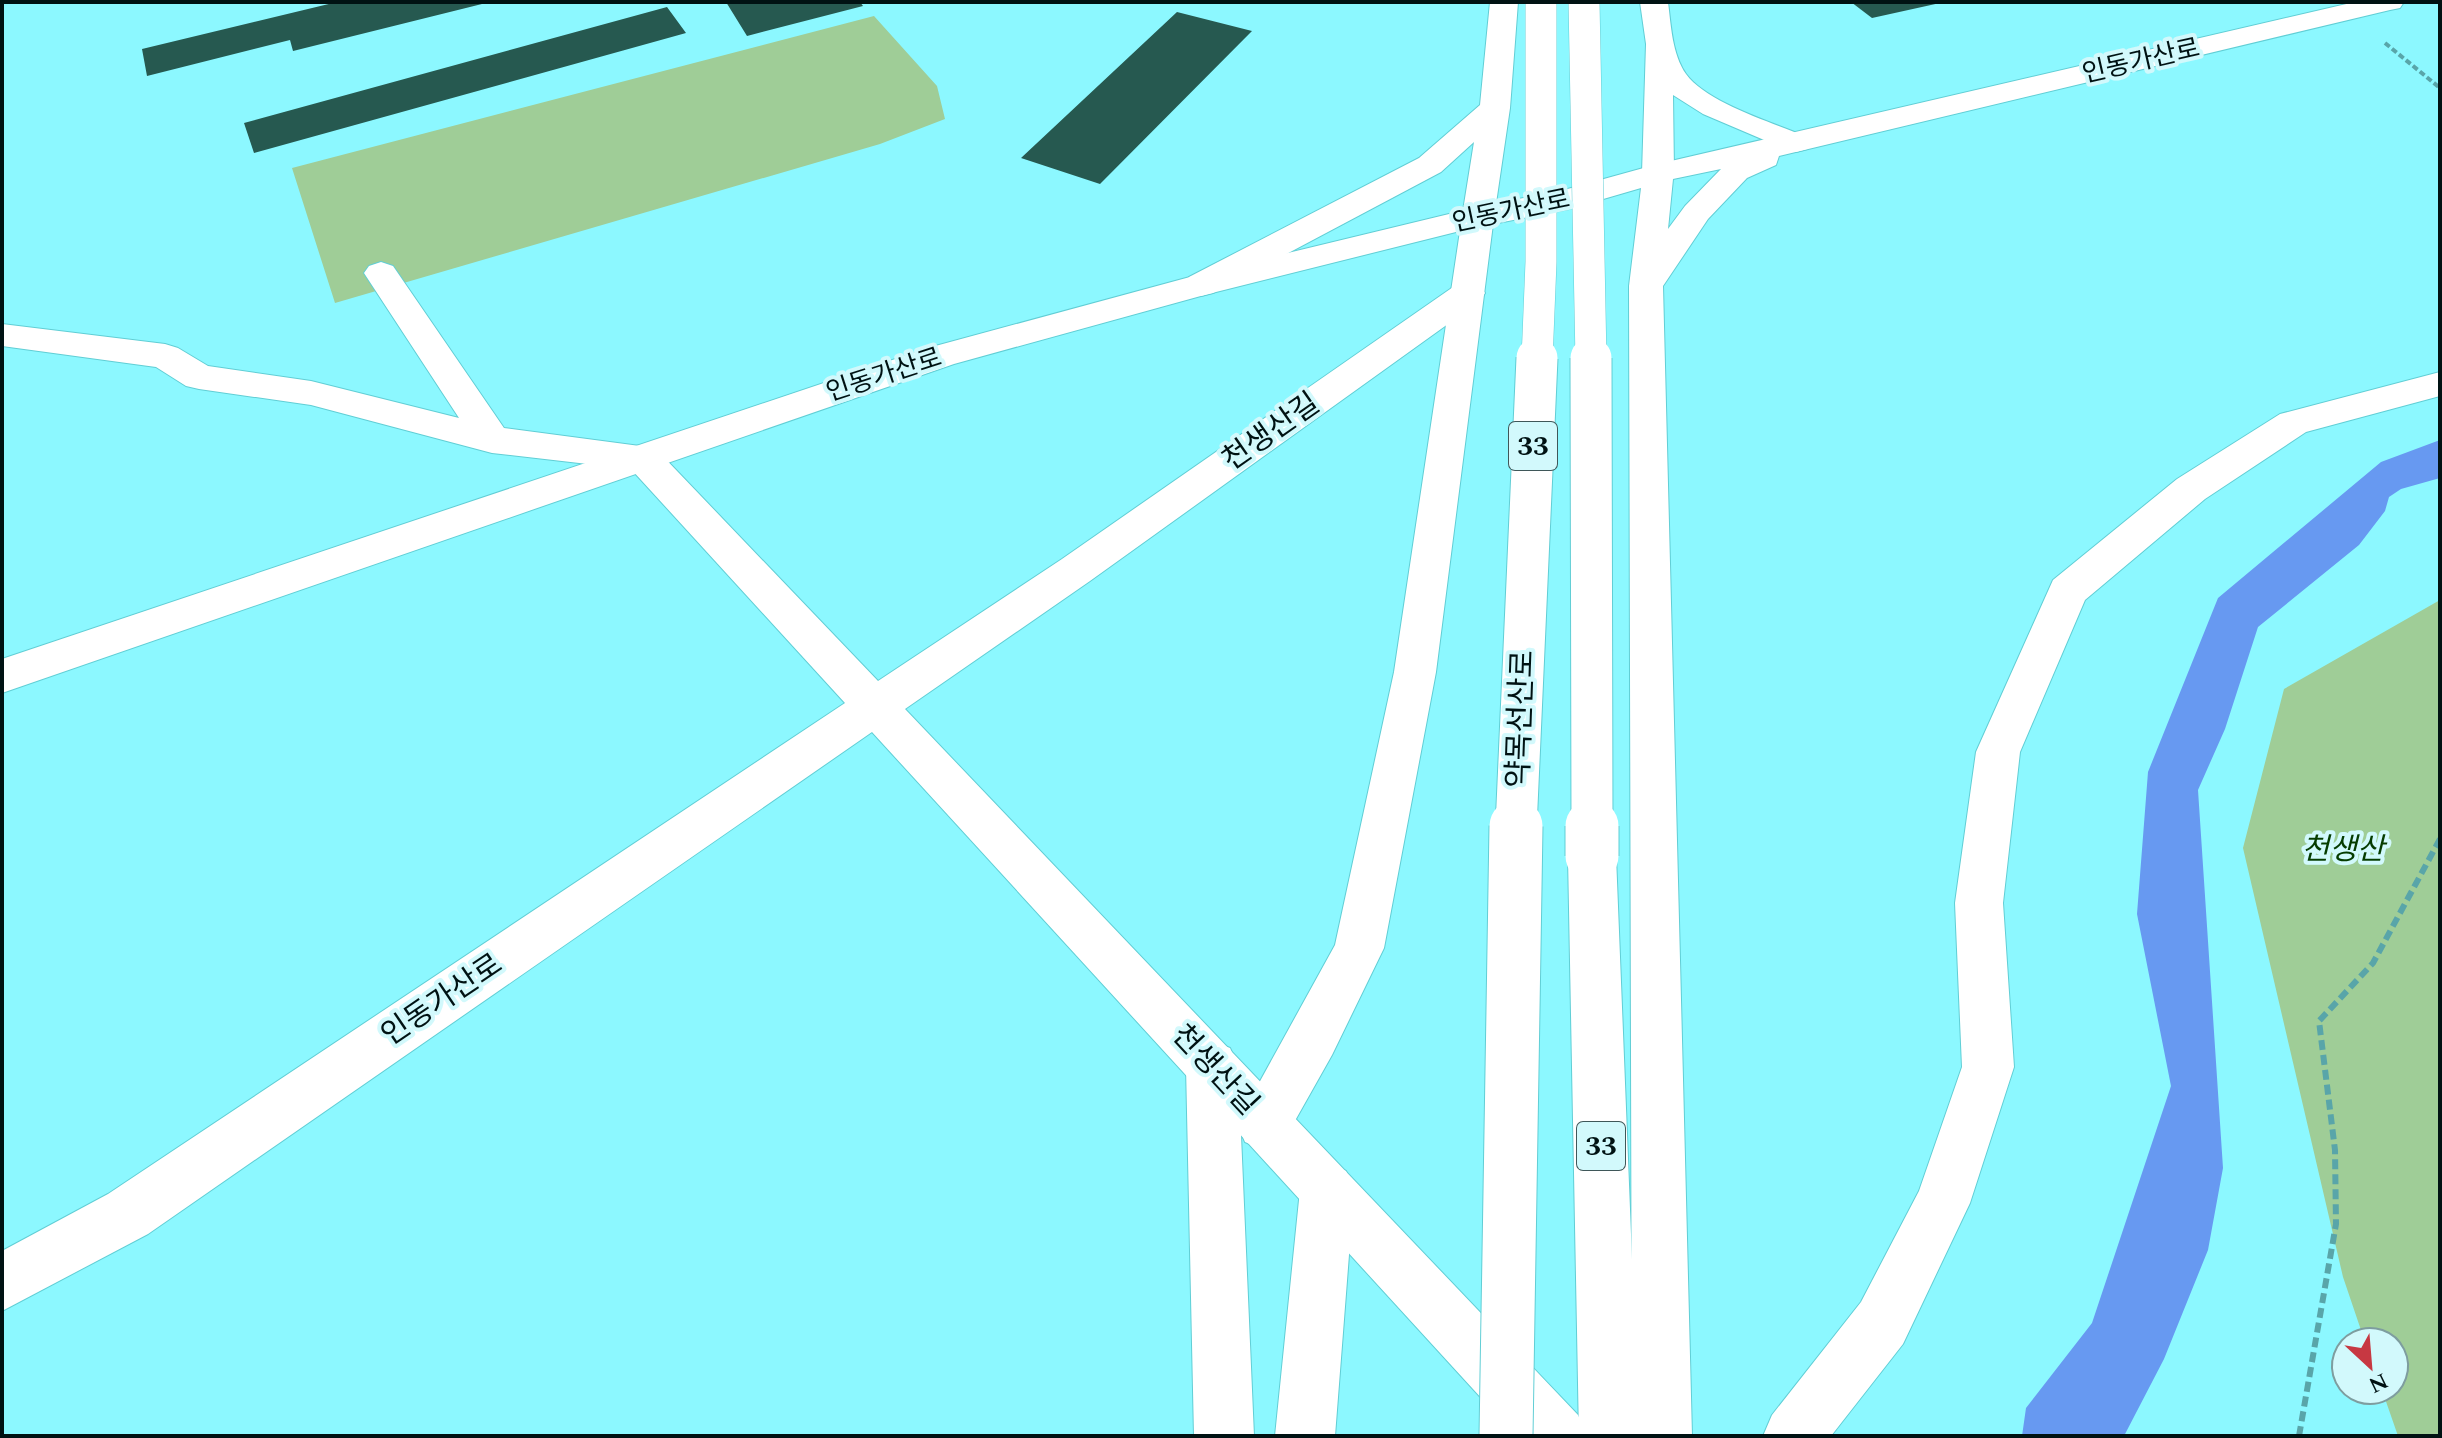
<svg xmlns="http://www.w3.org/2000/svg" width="2442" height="1438" font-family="Spectral,'Noto Sans KR',serif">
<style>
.green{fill:#9fcd97}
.water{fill:#6799f1}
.building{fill:#265950}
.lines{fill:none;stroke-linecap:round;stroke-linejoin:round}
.minor-casing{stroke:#61ced5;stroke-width:2}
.major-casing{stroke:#61ced5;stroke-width:2}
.highway-casing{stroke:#61ced5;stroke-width:2}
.path-far1{stroke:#59a5a9;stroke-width:4;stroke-dasharray:6 3;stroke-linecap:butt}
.path{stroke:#59a5a9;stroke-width:6;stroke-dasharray:10 5;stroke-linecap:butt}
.minor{fill:#fff;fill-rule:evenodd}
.major{fill:#fff;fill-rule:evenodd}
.highway{fill:#fff;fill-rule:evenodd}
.highway-bridge-far2-casing{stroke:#61ced5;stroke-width:32;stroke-linecap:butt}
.highway-bridge-far1-casing{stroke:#61ced5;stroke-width:43;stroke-linecap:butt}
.highway-bridge-casing{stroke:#61ced5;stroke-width:55;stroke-linecap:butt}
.highway-bridge-far2{stroke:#fff;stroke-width:31}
.highway-bridge-far1{stroke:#fff;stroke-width:41}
.highway-bridge{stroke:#fff;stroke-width:53}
.labels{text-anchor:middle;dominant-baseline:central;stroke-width:8;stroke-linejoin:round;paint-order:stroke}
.far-street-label{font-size:26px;fill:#001213;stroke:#d2f9fc}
.shield{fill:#d2f9fc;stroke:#3f5759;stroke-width:2}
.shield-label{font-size:28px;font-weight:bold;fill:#001213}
.street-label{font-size:30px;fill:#001213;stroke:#d2f9fc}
.park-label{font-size:30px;font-style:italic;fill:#053c00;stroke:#d2f9fc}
</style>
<rect width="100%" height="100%" fill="#8cf8ff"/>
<path class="green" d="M874,16l63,70 8,33 -65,25 -545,159 -43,-135z
M2440,600v836h-42l-16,-46h12v-48h-29l-22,-65 -100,-429 41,-159z"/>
<path class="water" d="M2440,440v38l-39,11 -12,8 -4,14 -26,34 -101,82 -33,102 -27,61 25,378 -15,82 -44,109 -40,77h-102l4,-28 66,-85 79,-237 -34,-172 11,-142 70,-174 163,-136z"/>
<path class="building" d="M337,2l149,1 -193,48 -3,-11 -143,36 -5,-27z
M726,2h134l3,4 -116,30z
M1851,2h89v1l-68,15z
M667,7l19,26 -432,120 -10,-30z
M1177,12l75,19 -152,153 -79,-26z"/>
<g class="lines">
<defs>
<path id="minor" d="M381,262l12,4 111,162 151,20 223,233 184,-122 394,-274 12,-3 12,3 5,8 -5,8 -390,280 -185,128 673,706 9,21h-71l-644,-704 -724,502 -146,77v-60l106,-57 737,-491 -214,-234 -139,-16 -181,-48 -112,-16 -13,-3 -30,-19 -154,-21v-22l163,20 13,4 30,18 103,15 148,37 -95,-145 5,-7z
M2440,372v24l-134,36 -101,67 -120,101 -65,152 -17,151 11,164 -44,136 -67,141 -72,92h-68l9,-21 89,-113 58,-111 43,-124 -7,-164 21,-151 77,-172 124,-101 103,-65z"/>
<path id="major" d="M2355,2h49l-4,6 -10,2 -611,146 -3,9 -29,13 -39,41 -45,67 29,1150h-60l-3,-1150 12,-98 -72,21 -76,15 -57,448 -52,276 -52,107 -49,87 -19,8 -19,-8 -8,-19 98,-178 59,-273 66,-441 -252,63 -254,70 -952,329v-34l926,-311 273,-74 277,-67 86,-17 94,-26zM1721,169l-36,37 -17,23 5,-50z"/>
<path id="highway" d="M1490,2h28l-8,106 -16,109 -5,7 -11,3 -11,-3 -5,-7 12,-75 -33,30 -228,121 -12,3 -12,-3 -5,-8 5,-8 230,-119 61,-53z
M1640,2h28c3,23 4,52 18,72 21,29 88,49 121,63l4,6 -4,6 -11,3 -11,-3 -82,-35 -30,-19 1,78 -5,7 -11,2 -11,-2 -5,-7 4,-129z
M1592,835l17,6 7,15 23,580h-60l-11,-580 7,-15z
M1212,1041l18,7 8,18 16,370h-60l-8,-370 8,-18z
M1327,1163l19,8 8,19 -19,246h-60l25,-246 8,-19z"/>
</defs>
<use href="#minor" class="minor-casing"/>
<use href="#major" class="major-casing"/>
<use href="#highway" class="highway-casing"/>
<path class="path-far1" d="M2385,43l55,45"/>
<path class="path" d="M2299,1436l37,-212 -1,-74 -16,-129 54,-58 67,-124"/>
<use href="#minor" class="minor"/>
<use href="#major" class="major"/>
<use href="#highway" class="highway"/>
<defs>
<path id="highway-bridge-far2" d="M1584,2l7,358
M1537,360l4,-98v-260"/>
<path id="highway-bridge-far1" d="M1591,358l1,470
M1516,828l21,-470"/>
<path id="highway-bridge" d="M1592,826v30
M1506,1436l10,-610"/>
</defs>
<use href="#highway-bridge-far2" class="highway-bridge-far2-casing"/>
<use href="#highway-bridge-far1" class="highway-bridge-far1-casing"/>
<use href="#highway-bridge" class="highway-bridge-casing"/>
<use href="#highway-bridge-far2" class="highway-bridge-far2"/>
<use href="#highway-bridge-far1" class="highway-bridge-far1"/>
<use href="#highway-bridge" class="highway-bridge"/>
</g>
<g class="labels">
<g class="far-street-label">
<text transform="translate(2141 61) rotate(-13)">인동가산로</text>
<text transform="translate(1511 211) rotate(-12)">인동가산로</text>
<text transform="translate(884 375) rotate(-18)">인동가산로</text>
</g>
<g class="shield">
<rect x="1509" y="422" width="48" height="48" rx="6"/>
<rect x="1577" y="1122" width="48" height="48" rx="6"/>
</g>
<g class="shield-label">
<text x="1533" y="446">33</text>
<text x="1601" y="1146">33</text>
</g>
<g class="street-label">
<text transform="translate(1271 432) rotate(-35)">천생산길</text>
<text transform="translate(1521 719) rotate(-88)">약목선산로</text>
<text transform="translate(442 1000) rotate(-34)">인동가산로</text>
<text transform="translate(1215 1070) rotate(47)">천생산길</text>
</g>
<g class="park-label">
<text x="2343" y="850">천생산</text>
</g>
</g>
<rect width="2442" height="1438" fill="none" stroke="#001213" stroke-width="8"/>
<g transform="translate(2370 1366) rotate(154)"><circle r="38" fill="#d2f9fc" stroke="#7e9d9f" stroke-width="2"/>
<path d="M0-6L14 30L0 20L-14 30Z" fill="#c73842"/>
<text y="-12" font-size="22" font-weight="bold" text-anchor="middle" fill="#001213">N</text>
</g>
</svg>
